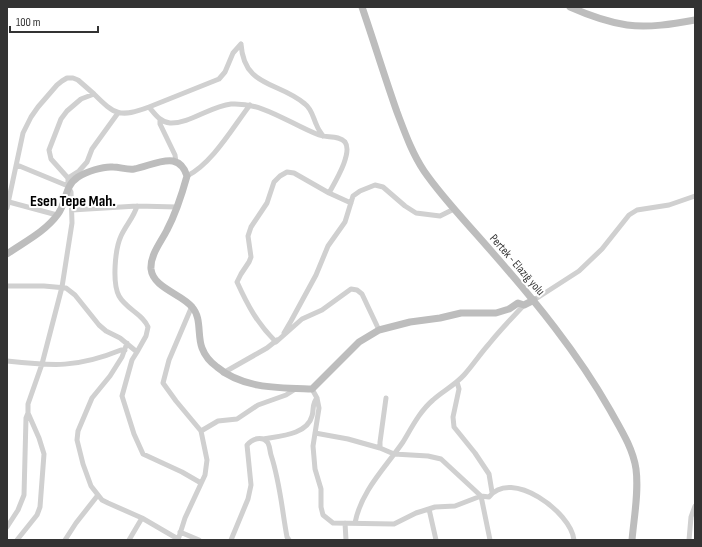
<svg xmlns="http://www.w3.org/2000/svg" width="702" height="547" font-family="'Sofia Sans Condensed',sans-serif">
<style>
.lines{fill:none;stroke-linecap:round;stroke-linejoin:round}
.street{stroke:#d0d0d0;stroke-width:5}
.secondary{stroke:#bdbdbd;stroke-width:7}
.labels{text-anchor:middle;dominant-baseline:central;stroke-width:4;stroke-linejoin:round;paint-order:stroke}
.street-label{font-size:12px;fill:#333;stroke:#fff}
.district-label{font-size:16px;font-weight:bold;fill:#000;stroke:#fff}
</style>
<rect width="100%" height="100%" fill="#fff"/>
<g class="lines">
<path class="street" d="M241,44c3,44 37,37 64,60 7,5 8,14 12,22 1,3 4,7 6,10
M149,107l70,-28 6,-7 8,-19 8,-9
M160,119v5l15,31 1,7
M17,165l51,21
M187,176c25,-12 46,-49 63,-71
M68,178l11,-7 8,-9 5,-13 26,-36
M9,202l48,13
M351,203l-22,-10 -35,-20 -7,-1 -7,4 -6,6 -7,21 -16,24 -3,9 3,21 -2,5 -8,12 -4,8c11,24 20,41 39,60l26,-23 20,-9 29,-21 6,1 5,4 17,36
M137,206c-3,11 -11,19 -16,30 -6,13 -9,47 -2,60 7,13 24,18 29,31l-2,9 -9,16
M7,208l16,-75 8,-16 7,-10 19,-22 5,-4 5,-3h6l5,2 16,14
M72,210l65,-4 40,1
M7,286h37l22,2 9,7 24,30 7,6 14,7 17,14 -5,8 -10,36 12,38 9,20 39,18 19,11
M534,300l45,-29 23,-22 27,-34 8,-5 32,-5 26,-9
M284,333l7,-12 25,-46 12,-29 17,-24 8,-26 7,-5 15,-6 8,2 22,19 11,7 24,3 14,-7
M127,343l-5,14 -12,19 -18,22 -14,33 -1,9 6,24 8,22 11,14 6,3 34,15 36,21
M7,361c46,5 70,7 114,-11h4
M223,373l44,-25 10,-8
M457,382l2,7 -6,28 1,10 21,26 14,21 3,18
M312,389l5,9 2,10 -6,38 2,23 6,20v18l2,8 10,8 61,1 22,-11 19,-6 20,-1 26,-10 8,1c22,-29 82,15 85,43
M386,398l-6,44v6l14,6 34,2 13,3 40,37 9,44
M201,431l17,-10 19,-2 21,-14 28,-10 11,-7
M315,433l33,6 32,9
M263,439c16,-3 44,-4 49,-23 2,-7 0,-13 5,-18
M429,509l7,31
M345,523l1,17
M355,523c6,-32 30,-55 48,-81 9,-15 17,-31 30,-42 10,-9 22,-15 31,-25 9,-10 16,-21 25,-31 11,-14 23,-26 35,-39
M7,527l11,-17 6,-15 2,-77 2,-5
M180,532l19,8
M17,540l20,-25 3,-8 4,-53 -5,-16 -11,-25v-9l14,-40 20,-77 10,-64 -1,-31 -3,-6v-8l-17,-19 -2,-9 12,-31 6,-8 14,-12 13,-5c21,21 26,24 55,13 6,7 11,15 21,16 19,1 41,-17 61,-19 32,-2 59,20 88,31 8,3 20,0 26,7 8,11 -10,40 -16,51
M65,540l11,-17 22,-28
M129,540l13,-22
M178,540l7,-22 20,-43 2,-15 -6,-29 -25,-30 -13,-18 6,-23 23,-54
M231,540l17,-41 3,-14 -4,-40c5,-6 15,-10 21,-2 2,4 2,9 3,12 9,27 11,55 16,82l2,3
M689,540l2,-23 4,-11"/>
<path class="secondary" d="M362,7c12,35 23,71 35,105 8,21 15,41 27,59 20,29 45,54 68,81 43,49 85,100 118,158 10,18 23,38 26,59 3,23 -2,48 -4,71
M570,7c18,8 37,15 57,18 22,3 46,-1 68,-5
M7,254c17,-12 38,-22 51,-40 9,-12 6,-28 20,-37 8,-5 25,-11 35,-10 7,0 14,3 21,2 12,-2 27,-10 39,-8 8,2 12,8 14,15 -5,18 -11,37 -20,54 -6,12 -17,25 -16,39 2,19 31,25 41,38 10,11 5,28 10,41 3,8 8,14 15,19 26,22 63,21 95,22l47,-47 20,-12 31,-8 30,-4 21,-5h35l13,-4 9,-6 6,2 10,-5"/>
</g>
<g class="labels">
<g class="street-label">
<text transform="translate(517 265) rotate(49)">Pertek - Elazığ yolu</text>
</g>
<g class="district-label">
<text x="73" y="201">Esen Tepe Mah.</text>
</g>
</g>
<rect width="702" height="547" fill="none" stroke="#333333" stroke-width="16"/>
<path d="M10 26v6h88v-6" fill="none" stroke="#333333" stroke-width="2"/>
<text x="16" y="26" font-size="12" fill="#333333" stroke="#ffffff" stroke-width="3" paint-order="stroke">100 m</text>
</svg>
